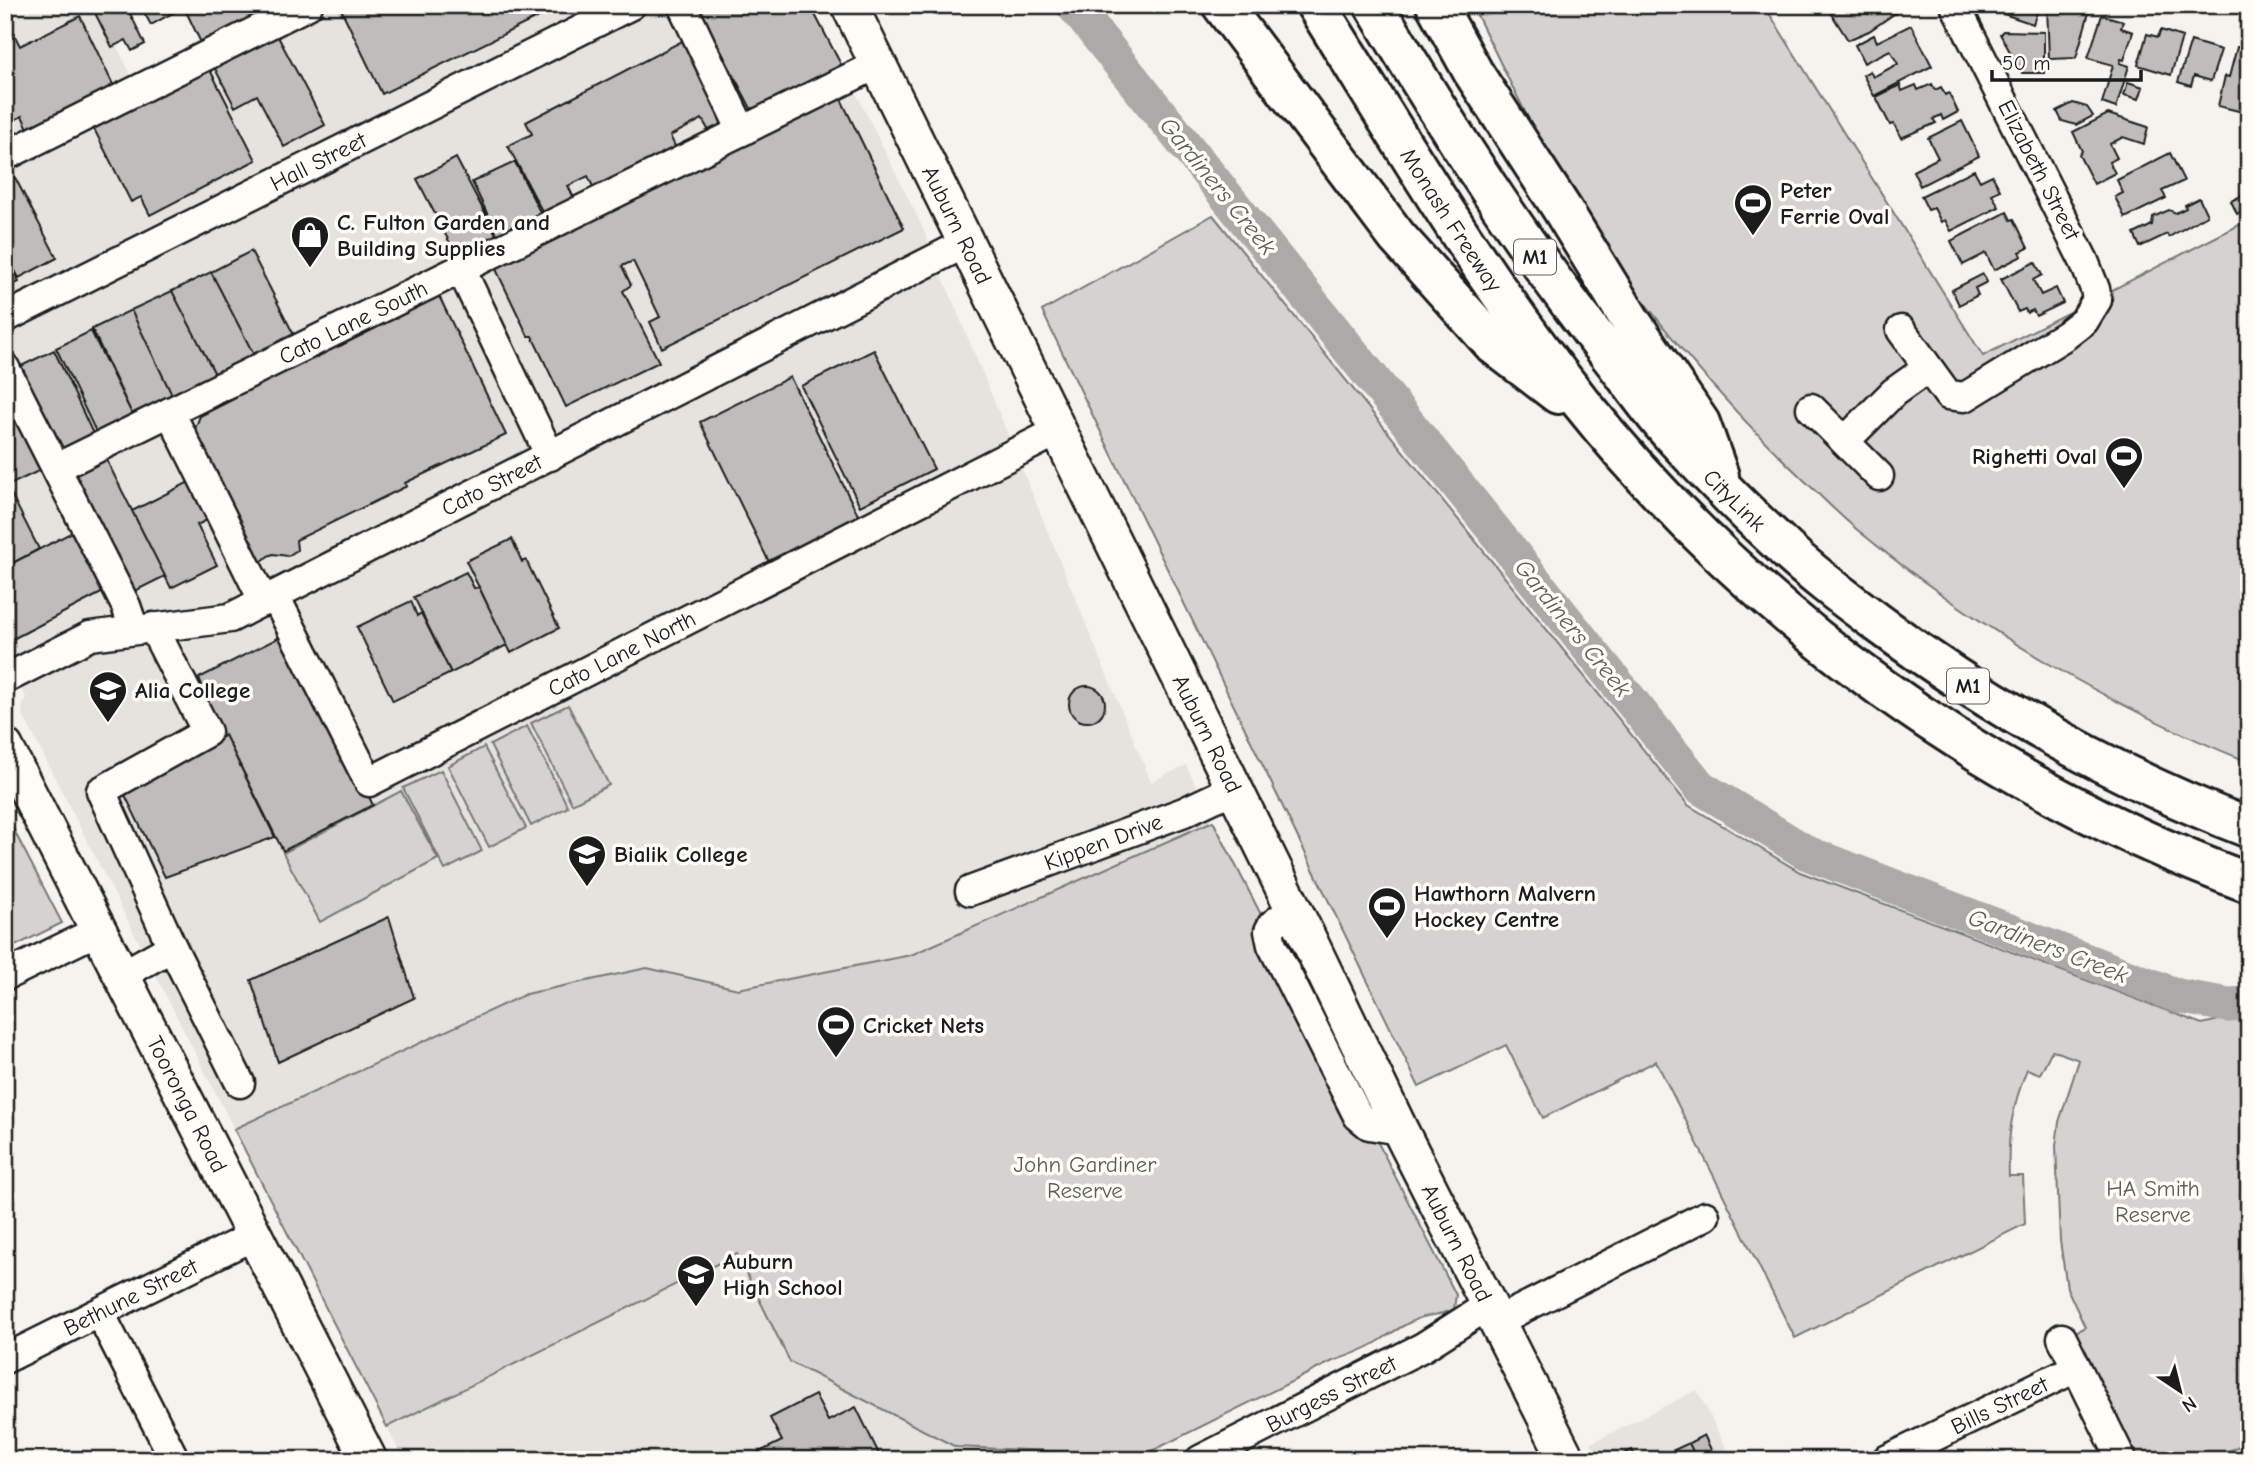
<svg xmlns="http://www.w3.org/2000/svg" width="2254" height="1465" font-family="'Comic Neue',sans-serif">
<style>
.built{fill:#e4e3de}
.green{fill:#d4d3cf;stroke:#787876;stroke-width:2}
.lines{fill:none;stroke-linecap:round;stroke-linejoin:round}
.river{stroke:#abaaa6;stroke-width:35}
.building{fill:#bebdba;stroke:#1c1c1c;stroke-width:2}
.minor-casing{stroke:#1c1c1c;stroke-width:33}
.major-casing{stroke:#1c1c1c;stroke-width:40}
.highway-casing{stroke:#1c1c1c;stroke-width:44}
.minor{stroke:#fdfcf7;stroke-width:28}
.major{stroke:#fdfcf7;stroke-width:35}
.highway{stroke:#fdfcf7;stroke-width:38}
.labels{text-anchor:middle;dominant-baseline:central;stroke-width:7;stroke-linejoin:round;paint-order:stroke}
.shield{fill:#fdfcf7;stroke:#605f5e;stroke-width:2}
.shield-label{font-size:21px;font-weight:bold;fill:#1c1c1c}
.street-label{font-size:23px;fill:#1c1c1c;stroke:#fdfcf7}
.poi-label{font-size:23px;font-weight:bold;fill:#1c1c1c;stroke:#fdfcf7;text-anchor:start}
.park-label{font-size:23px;fill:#5c5c5b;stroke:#fdfcf7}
.water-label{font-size:24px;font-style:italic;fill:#5c5c5a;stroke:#fdfcf7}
</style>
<rect width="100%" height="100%" fill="#f4f3ee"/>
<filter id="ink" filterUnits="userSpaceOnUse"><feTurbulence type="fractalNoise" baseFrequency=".0143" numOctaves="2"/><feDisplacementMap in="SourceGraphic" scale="14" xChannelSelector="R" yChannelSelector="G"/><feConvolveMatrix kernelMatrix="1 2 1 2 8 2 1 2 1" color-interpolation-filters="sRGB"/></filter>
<g filter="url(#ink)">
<path class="built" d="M40,5h56l40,80 160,-80h516l109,219 230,558 35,-17 27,56 -302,134 -173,34 -91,-21 -121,26 -292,135 -212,-416 1,-10 3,-5 -21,-41v-634z
M737,1254l53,108 166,85 188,8 -9,5h-731l-17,-33z
M1697,1390l35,70h-133l-8,-17z"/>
<path class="green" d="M1472,5h292l219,351 266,-136v542c-137,-54 -275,-136 -389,-230 -19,-15 -36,-33 -53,-49 -79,-75 -149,-156 -210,-247 -49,-73 -86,-152 -125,-231z
M1213,215l475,590 112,67 402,152 47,-11v428l-38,19h-75l-64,-126 13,-7 -18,-39 -7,-47 -4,-95 3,-24 20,-62 -27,-10 -12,24 -13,-5c-15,38 -20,66 -18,107h14l2,48 -230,114 -139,-277 -113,57 -37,-73 -87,42 -377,-776z
M568,705l41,80 -37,19 -41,-81z
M527,726l41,81 -37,19 -41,-81z
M484,747l42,81 -37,19 -41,-81z
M441,770l41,81 -37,19 -42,-82z
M401,791l37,68 -118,63 -37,-69z
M5,813l57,110 -57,28z
M1213,821l243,474 -2,14c-13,7 -24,5 -37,10 -14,6 -26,14 -38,22 -14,9 -31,15 -46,20l-189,94 -188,-8 -166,-85 -53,-108 -350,173 -153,-298 292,-135 121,-26 91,21 173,-34z"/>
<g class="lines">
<path class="river" d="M1073,5l627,782 107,66 371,143 50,9 21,-1"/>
</g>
<path class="building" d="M91,5h35l19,39 -13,7 -6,-11 -14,7z
M140,5h40l2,3 -31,17z
M183,5h72l6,12 -59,28z
M339,5h224l-181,89z
M706,5h104l36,69 -89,46 -58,-111z
M1836,5h66l2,2 -35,24 -21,9 -19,-30z
M1997,5h35l-1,2 7,2 -5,15 -38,-13z
M2047,5h30l13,4 -14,49 -27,1z
M2102,15l21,6 -2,7 12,4 -9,28 -3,-1 -1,4 9,3 -13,42 -14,-5 11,-38 -25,-7z
M80,16l39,81 -86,42 -11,-23 -9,5 -8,-19v-62l10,-4 5,10z
M1911,25l21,41 -58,30 -11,-21 7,-4 3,6 25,-13 -8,-14 -26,13 -9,-18 19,-10 3,7z
M2161,30l21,7 -11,38 -33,-10 9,-31 11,3z
M275,31l50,94 -41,22 -27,-52 -22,12 -22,-42z
M2003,31l41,1v41h-22l-22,-39z
M688,38l42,83 -21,10 -7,-12 -32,17 6,12 -82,41 -6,-13 -20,10 6,12 -31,15 -35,-67 24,-12 -6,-12z
M2191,41l30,9 -10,31 -17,-5 -3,10 -13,-4z
M2237,47l12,3v52l-3,-1 -3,11 -25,-6 7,-30 4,1z
M208,66l48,94 -106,55 -9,-18 -10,5 -39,-77z
M2128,82l15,5 -4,12 -15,-4z
M1932,84l3,6 6,-3 4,8 4,-2 9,19 -15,8 -2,-5 -8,4 3,4 -35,15 -7,-14 -4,1 -14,-28 24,-12 2,6 14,-6 2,5z
M837,91l67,137 -242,120 -12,-26 10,-5 -27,-56 -11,5 9,19 -8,6 36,71 -93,45 -34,-71h-4l-35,-73z
M2073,103l14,4 6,9 -17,9 -14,-4 -5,-10z
M5,107l8,15 -8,4z
M2108,114l40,13 -4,17 -21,-7 -13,7 7,14 -8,4 6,11 -21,11 -15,-29 3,-4 -9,-19z
M1962,121l17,35 -59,30 -7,-15 25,-13 -10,-20z
M2170,153l14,28 -22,10 4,7 -41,20 -10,-21 8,-4 -6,-13z
M456,158l42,80 -40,21 -41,-80z
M515,162l27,54 -43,22 -27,-56z
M9,166l48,92 -38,20 -14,-26v-85z
M1974,170l6,11 12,-6 8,15 -8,4 7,13 -48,24 -6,-11 -4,2 -7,-14 -6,2 -7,-14z
M2245,194l4,3v12l-12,5 -6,-13z
M2199,198l8,17 -38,22 -2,-3 -27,13 -6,-13 18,-9 1,-8 16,-7 7,3 10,-5 -1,-3z
M2007,212l4,8 3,-1 14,29 -8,4 2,4 -28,14 -8,-17 -23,12 -12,-24z
M251,251l43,84 -40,20 -43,-83z
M5,255l14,27 -14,7z
M2035,262l7,13 -9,5 8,15 15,-7 7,15 -27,13 -3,-6 -6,3 -2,-4 -7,3 -17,-33z
M211,272l43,83 -39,19 -43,-83z
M1983,274l4,8 -12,6 3,7 -19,10 -7,-15z
M172,291l43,83 -43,21 -41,-85z
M439,296l67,139 -101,48 2,3 -111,54 1,10 -9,6 -15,-2 -5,2 -8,7 -65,-134 5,-13 36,-18 -1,-6 102,-50 3,4z
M131,310l41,85 -40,19 -40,-85z
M91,331l41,83 -36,18 -40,-84z
M54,350l41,88 -40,19 -42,-87z
M874,350l60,119 -74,37 -59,-120z
M790,377l68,138 -6,10 -82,39 -70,-142z
M5,378l42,89 -40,19 32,63 -34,18z
M104,455l61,121 -38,19 -55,-107 6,-19z
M193,480l18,38 -14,7 20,40 -46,23 -39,-77z
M80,528l31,60 -106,55v-76z
M512,539l10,23 4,-2 33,68 -48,25 -45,-92z
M466,572l8,16 5,-1 28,58 -56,28 -37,-76z
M411,601l6,15 4,-3 30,60 -58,28 -36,-74z
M288,633l85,172 -90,46 -58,-116 -8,5 -22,-46 9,-4 -5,-12z
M1069 704a18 18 0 1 1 36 0a18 18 0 1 1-36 0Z
M225,735l50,102 -110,40 -44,-90z
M389,917l25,81 -136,64 -27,-82z
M815,1395l13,26 28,-14 26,53h-139l39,-19 -12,-23z
M1704,1435l12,25h-19l-8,-17z
M1689,1443l8,17h-20l-5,-9z
M1632,1450l5,10h-26z
M1672,1451l5,9 -21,-1z"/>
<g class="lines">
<defs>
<g id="minor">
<path d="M682,5l60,126"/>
<path d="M5,156l303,-151"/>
<path d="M461,269l89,187"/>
<path id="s1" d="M5,318l626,-313"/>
<path d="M1901,330l47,65 17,2 101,-62 18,-14 13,-21 -2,-11 -11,-28 -129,-256"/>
<path d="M5,368l121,238 8,23"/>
<path d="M1811,408l68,68"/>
<path d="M1845,441l49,-49 34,-24"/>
<path d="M56,468l114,-56"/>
<path id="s2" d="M275,596l94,186 689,-351"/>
<path id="s3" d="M264,602l-94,-190 708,-348"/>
<path d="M153,627l54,105 -106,59 71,156 68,136"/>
<path id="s4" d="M5,679l85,-43 140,-18 736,-375"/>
<path id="s5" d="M970,891l214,-79 49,-23"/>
<path d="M1293,909l-21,16 -3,6 3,14 86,171 11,9 31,5"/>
<path d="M122,975l50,-28"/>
<path d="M5,976l94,-46"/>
<path d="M100,1313l75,147"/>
<path d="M1498,1321l207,-105"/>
<path d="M2062,1338l60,122"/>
<path id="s6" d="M5,1359l250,-124"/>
<path id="s7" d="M1200,1460l223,-113 66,-42"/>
<path id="s8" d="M1886,1460l190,-92"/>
</g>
<g id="major">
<path id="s9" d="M849,5l457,929 94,196 167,330"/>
<path id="s10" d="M5,747l364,713"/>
</g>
<g id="highway">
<path d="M1222,5l175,232 97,108 64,49"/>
<path id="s11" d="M1316,5c84,134 164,271 263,395 174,218 407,386 670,483"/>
<path id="s12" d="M1374,5c73,122 149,242 238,353 20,26 39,54 61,78 33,36 68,72 104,105 31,30 66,56 101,82 114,85 238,154 371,205"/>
<path d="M1436,5l37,67 89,137 68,111 70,103 19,53"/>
</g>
</defs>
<use href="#minor" class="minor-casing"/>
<use href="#major" class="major-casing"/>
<use href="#highway" class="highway-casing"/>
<use href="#minor" class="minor"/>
<use href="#major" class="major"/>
<use href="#highway" class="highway"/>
</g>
</g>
<defs>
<symbol id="stadium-pin" viewBox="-11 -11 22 30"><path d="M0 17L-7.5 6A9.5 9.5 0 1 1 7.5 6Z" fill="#1c1c1c" stroke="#fdfcf7"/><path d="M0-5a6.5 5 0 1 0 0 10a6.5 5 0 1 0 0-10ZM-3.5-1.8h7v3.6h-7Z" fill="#fff"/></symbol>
<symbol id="shop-pin" viewBox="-11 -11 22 30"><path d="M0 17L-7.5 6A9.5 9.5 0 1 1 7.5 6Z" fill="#1c1c1c" stroke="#fdfcf7"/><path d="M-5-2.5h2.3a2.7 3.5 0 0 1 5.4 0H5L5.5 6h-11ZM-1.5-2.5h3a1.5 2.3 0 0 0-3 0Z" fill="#fff"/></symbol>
<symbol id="school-pin" viewBox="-11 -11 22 30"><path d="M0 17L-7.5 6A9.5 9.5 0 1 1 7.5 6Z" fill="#1c1c1c" stroke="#fdfcf7"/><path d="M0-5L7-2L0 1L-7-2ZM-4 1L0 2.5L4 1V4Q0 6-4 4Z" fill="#fff"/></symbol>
</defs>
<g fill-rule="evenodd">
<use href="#stadium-pin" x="1731" y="181" width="44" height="60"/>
<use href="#shop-pin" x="288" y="213" width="44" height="60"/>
<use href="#stadium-pin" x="2102" y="434" width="44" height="60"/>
<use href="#school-pin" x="86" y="668" width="44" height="60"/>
<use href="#school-pin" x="565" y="832" width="44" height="60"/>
<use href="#stadium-pin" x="1365" y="884" width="44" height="60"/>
<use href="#stadium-pin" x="814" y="1003" width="44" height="60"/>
<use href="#school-pin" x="674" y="1252" width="44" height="60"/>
</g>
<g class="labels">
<g class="shield">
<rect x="1514" y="239.5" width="42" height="35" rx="5"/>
<rect x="1947" y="668.5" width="42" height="35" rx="5"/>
</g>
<g class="shield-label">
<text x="1535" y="257">M1</text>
<text x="1968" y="686">M1</text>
</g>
<g class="street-label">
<text stroke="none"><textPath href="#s1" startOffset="350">Hall Street</textPath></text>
<text transform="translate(2039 170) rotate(63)">Elizabeth Street</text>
<text stroke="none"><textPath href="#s11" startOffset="254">Monash Freeway</textPath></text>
<text stroke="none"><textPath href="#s9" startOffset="245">Auburn Road</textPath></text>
<text stroke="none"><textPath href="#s3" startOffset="416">Cato Lane South</textPath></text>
<text stroke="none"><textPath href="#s4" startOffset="530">Cato Street</textPath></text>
<text stroke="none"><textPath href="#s12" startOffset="614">CityLink</textPath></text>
<text stroke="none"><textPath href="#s2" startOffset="492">Cato Lane North</textPath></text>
<text stroke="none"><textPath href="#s9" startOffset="812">Auburn Road</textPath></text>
<text stroke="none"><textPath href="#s5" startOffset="142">Kippen Drive</textPath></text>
<text stroke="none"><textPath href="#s10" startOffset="401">Tooronga Road</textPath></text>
<text stroke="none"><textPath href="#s9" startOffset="1379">Auburn Road</textPath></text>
<text stroke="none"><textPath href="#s6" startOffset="140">Bethune Street</textPath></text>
<text stroke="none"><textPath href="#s7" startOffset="147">Burgess Street</textPath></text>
<text stroke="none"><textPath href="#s8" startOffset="126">Bills Street</textPath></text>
</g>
<g class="poi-label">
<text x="1780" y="190">Peter<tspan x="1780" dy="26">Ferrie Oval</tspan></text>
<text x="337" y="222">C. Fulton Garden and<tspan x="337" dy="26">Building Supplies</tspan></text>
<text x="2097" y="456" text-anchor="end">Righetti Oval</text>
<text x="135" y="690">Alia College</text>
<text x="614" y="854">Bialik College</text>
<text x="1414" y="893">Hawthorn Malvern<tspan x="1414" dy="26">Hockey Centre</tspan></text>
<text x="863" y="1025">Cricket Nets</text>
<text x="723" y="1261">Auburn<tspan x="723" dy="26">High School</tspan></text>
</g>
<g class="park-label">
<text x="1085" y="1164">John Gardiner<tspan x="1085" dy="26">Reserve</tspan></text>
<text x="2153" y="1188">HA Smith<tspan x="2153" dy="26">Reserve</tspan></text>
</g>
<g class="water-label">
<text transform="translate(1218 186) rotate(51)">Gardiners Creek</text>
<text transform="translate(1573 628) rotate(51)">Gardiners Creek</text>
<text transform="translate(2048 946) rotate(21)">Gardiners Creek</text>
</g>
</g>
<rect width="2254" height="1465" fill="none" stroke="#fdfcf7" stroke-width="28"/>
<rect x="14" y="14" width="2226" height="1437" fill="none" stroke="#1c1c1c" stroke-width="2.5" filter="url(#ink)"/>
<g transform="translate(2180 1391) rotate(145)" stroke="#fdfcf7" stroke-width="5" paint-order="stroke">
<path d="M0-5L12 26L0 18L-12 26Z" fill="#1c1c1c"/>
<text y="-10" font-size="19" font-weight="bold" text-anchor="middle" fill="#1c1c1c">N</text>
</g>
<path d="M1992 70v10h149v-10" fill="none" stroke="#1c1c1c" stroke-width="3.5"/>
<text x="2002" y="70" font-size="21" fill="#1c1c1c" stroke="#fdfcf7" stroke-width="5" paint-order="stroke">50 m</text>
</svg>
